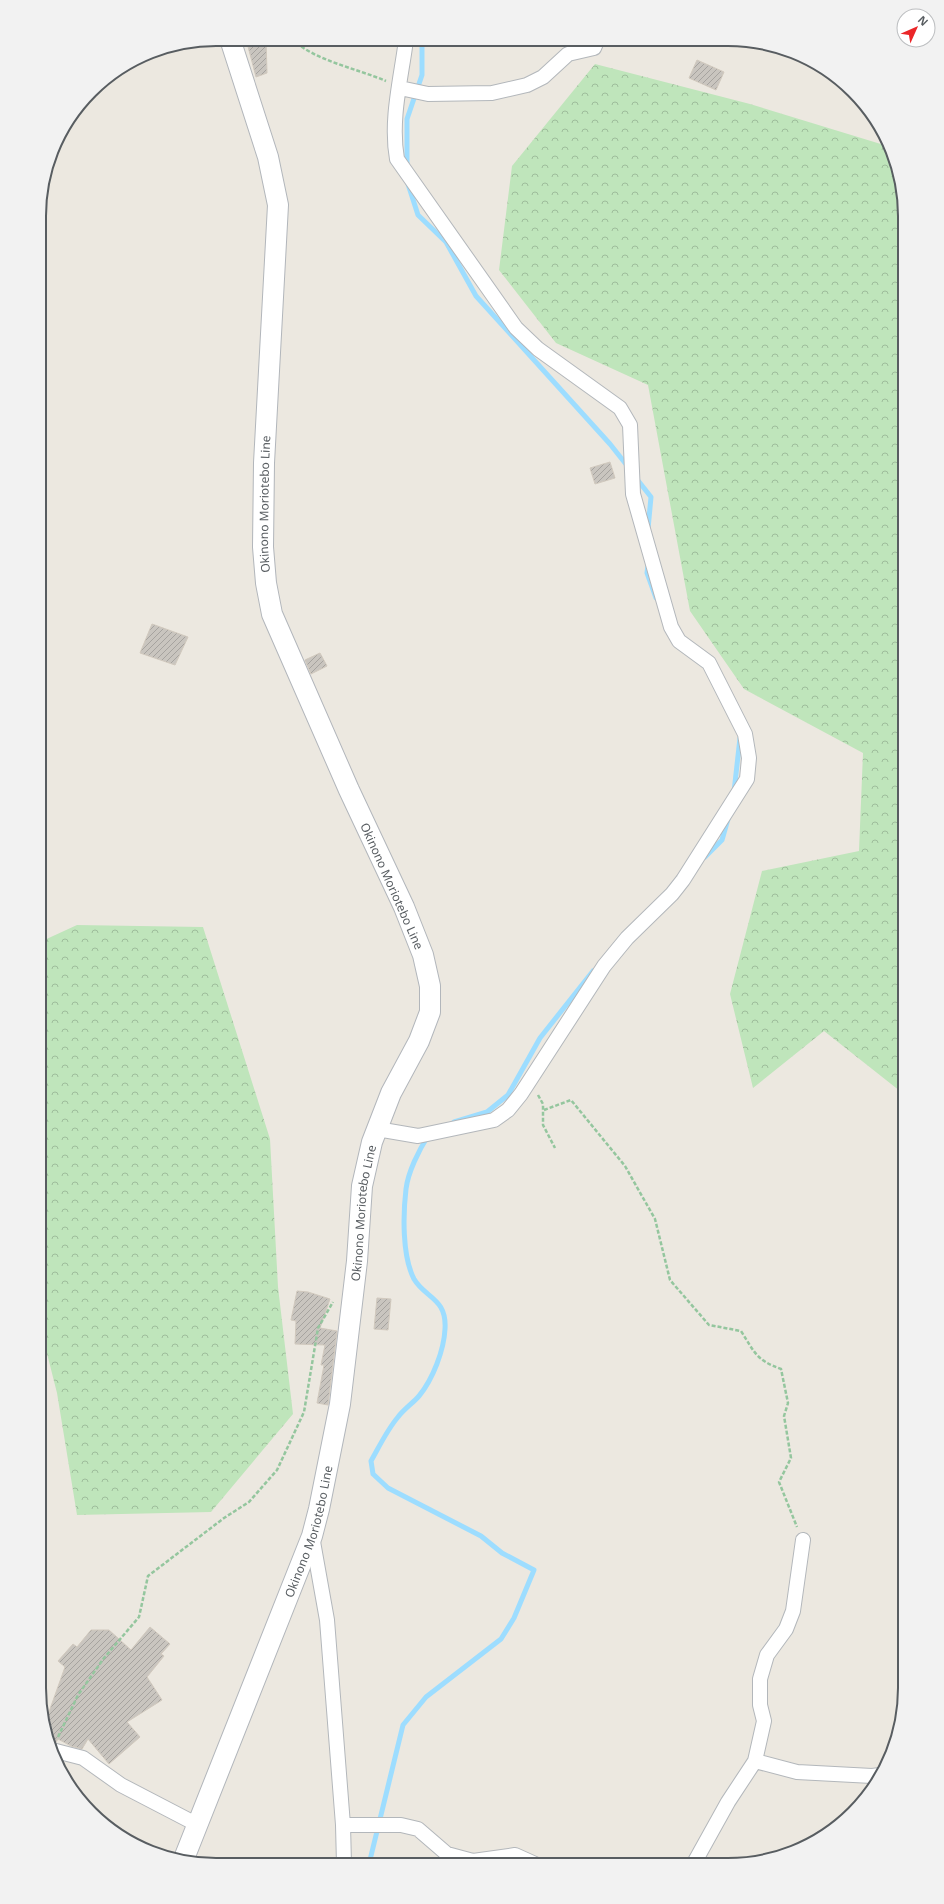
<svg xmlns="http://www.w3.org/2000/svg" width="944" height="1904" font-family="'Noto Sans',sans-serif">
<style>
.forest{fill:url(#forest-crowns)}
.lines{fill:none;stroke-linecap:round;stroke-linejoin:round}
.stream{stroke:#9dddff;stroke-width:5}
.building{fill:url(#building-hatch);stroke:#d1c9be}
.street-casing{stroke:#b3b7bb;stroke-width:16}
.secondary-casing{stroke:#b2b6bb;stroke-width:22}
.path{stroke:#94c69e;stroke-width:2.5;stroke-dasharray:4 2;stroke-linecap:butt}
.street{stroke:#fff;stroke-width:14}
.secondary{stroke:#fff;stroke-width:20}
.labels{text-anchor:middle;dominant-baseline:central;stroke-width:4;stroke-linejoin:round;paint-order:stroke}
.street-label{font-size:12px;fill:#585d61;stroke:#fff}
.rim{fill:none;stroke:#585d61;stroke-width:2}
</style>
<defs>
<pattern id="forest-crowns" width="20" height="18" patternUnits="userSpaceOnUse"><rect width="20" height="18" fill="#bfe5bb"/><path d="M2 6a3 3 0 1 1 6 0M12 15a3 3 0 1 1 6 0" fill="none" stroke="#9ebd9b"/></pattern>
<pattern id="building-hatch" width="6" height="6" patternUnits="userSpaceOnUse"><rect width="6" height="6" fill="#c9c5bf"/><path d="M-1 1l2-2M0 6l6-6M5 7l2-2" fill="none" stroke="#a6a39f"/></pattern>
</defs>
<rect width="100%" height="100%" fill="#ece8e0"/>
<path class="forest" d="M595,64l155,40 134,41c17,12 18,51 21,71v879l-81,-64 -71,57 -23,-94 32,-123 97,-20 4,-98 -119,-64 -54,-78 -42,-226 -92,-42 -57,-73 13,-104z
M862,103l13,15 4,7h-5z
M77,925l126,2 67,212 8,148 15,127 -82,98 -134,3 -20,-122 -18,-71 1,-380z"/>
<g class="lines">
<path class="stream" d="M407,166v-47l15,-44v-35
M408,184l10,31 28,27 30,54 134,148 19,24
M636,478l15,19 -3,32
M648,565l-1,8 9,25
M734,792l6,-54
M705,857l17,-17 6,-21
M454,1122l33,-10 21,-17 32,-57 53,-67
M369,1864l34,-139 23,-28 75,-58 13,-21 20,-48 -32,-17 -21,-17 -93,-48 -15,-14 -2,-13c8,-14 16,-31 27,-44 6,-8 15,-14 21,-21 14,-17 25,-46 26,-67 2,-31 -20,-31 -31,-50 -12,-23 -11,-65 -8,-90 2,-17 13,-39 22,-53"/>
</g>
<path class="building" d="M246,39h20l1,34 -11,4z
M697,60l27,12 -8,18 -27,-12z
M610,462l5,16 -20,6 -5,-16z
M152,624l36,13 -13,28 -35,-12z
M320,653l7,13 -16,8 -6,-14z
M297,1291l11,1 22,7 -10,29 17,3 -9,74 -11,-2 7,-38h-3l4,-20 -30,-1 1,-23 -5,-1z
M377,1298l14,1 -3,31 -14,-1z
M150,1627l20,17 -9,10 3,2 -17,21 15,23 -35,22 13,15 -31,27 -21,-25 -6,10 -11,-3 -13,-7 -2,3 -8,1 -3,-20 20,-56 -7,-6 15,-17 4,3 14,-17h18l22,20z"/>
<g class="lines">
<defs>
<path id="street" d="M400,88l28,6 64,-1 35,-8 16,-8 25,-23 26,-6 3,-7
M377,1129l41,7 76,-16 14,-10 13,-16 83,-128 23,-28 45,-44 11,-14 64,-101 2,-21 -4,-24 -36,-71 -30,-22 -8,-14 -38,-133 -3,-69 -10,-17 -82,-59 -22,-21 -119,-169c-7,-39 4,-80 9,-119
M312,1536l15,84 16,205 1,39
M52,1750l31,8 38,27 77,40
M755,1761l42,11 75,4 8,-1
M343,1825h58l17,4 29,25 26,7 42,-6 20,9
M693,1865l35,-63 27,-41 9,-40 -4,-16v-26l7,-24 19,-26 7,-18 10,-71"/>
<g id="secondary">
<path id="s1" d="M183,1861l129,-325 7,-27 21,-105 17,-143 5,-75 10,-44 19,-49 28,-52 11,-29v-26l-7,-31 -19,-48 -55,-117 -77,-176 -6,-31 -3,-36 1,-84 14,-258 -10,-48 -38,-118"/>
</g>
</defs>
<use href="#street" class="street-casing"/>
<use href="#secondary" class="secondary-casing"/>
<path class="path" d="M292,39c21,21 66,30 94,42
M538,1095l5,9v21l12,23
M544,1110l27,-10 54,66 30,53 15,61 39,45 32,6c14,22 15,29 40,38l7,34 -4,13 7,42 -12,24 18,45
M58,1737l20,-42 26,-37 35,-41 9,-41 76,-58 25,-16 28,-32 27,-58 14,-84 15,-26"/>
<use href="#street" class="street"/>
<use href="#secondary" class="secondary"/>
</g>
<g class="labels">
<g class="street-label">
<text stroke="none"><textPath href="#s1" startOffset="1433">Okinono Moriotebo Line</textPath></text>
<text transform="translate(392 886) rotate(66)">Okinono Moriotebo Line</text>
<text stroke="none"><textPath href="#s1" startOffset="677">Okinono Moriotebo Line</textPath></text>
<text stroke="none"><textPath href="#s1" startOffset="353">Okinono Moriotebo Line</textPath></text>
</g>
</g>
<path d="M0 0H944V1904H0ZM216 46H728A170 170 0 0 1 898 216V1688A170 170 0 0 1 728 1858H216A170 170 0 0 1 46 1688V216A170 170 0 0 1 216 46Z" fill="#f2f2f2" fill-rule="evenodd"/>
<path class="rim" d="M216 46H728A170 170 0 0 1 898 216V1688A170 170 0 0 1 728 1858H216A170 170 0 0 1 46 1688V216A170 170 0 0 1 216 46Z"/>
<g transform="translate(916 28) rotate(45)"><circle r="19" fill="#ffffff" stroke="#bcbec0"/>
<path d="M0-3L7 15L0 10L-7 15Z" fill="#eb2628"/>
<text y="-6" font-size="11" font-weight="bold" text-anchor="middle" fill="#585d61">N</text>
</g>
</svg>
